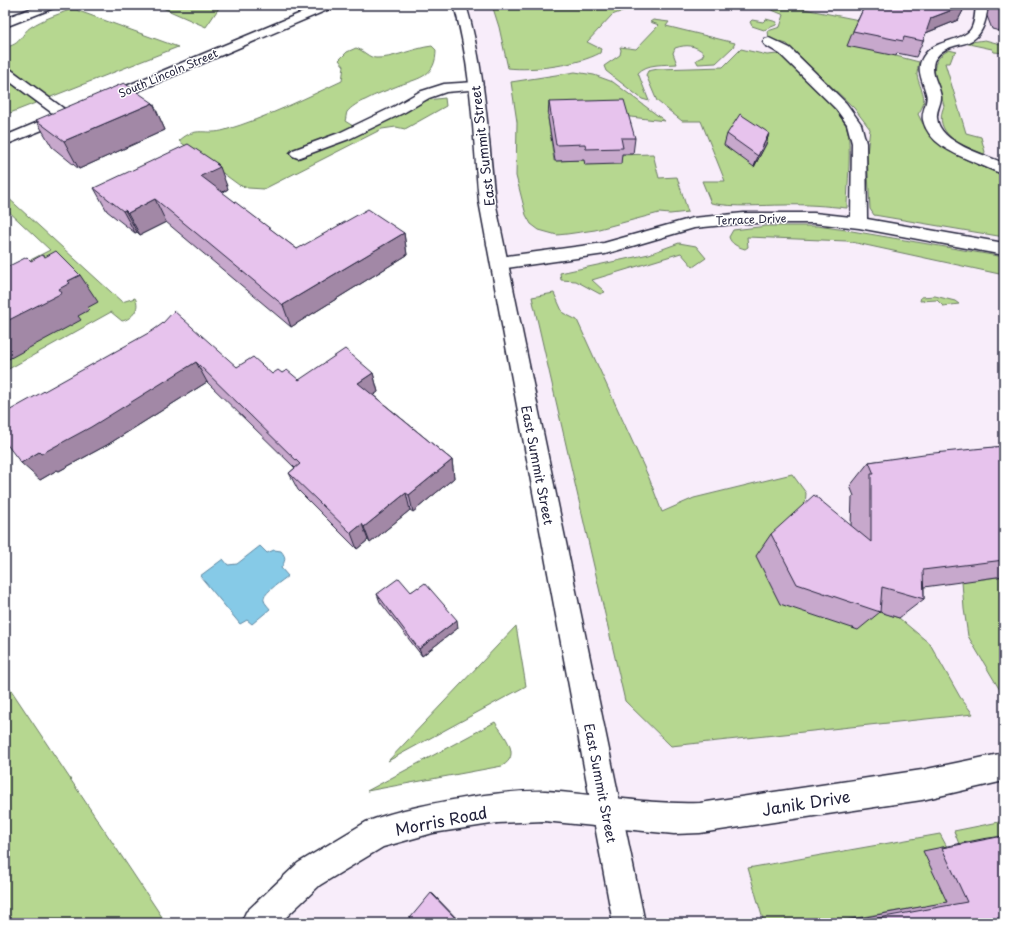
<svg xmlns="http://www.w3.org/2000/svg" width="1009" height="928" font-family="'Playpen Sans',sans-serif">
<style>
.built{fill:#f8edfa}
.green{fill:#b6d790;stroke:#6c7c66}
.water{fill:#86cae7;stroke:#5e87a2}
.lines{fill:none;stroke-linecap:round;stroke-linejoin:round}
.minor-casing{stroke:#22223b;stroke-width:3}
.major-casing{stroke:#22223b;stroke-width:3}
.minor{fill:#fff;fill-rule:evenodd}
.major{fill:#fff;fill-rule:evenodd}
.wall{fill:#c7a8cc;stroke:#22223b}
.shaded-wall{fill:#a288a6;stroke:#22223b}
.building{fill:#e7c3ed;stroke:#22223b}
.labels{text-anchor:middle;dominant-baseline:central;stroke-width:3;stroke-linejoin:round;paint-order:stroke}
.far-street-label{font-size:11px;fill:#22223b;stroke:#fff}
.street-label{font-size:13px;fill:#22223b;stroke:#fff}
.near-street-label{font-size:16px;fill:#22223b;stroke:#fff}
</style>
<rect width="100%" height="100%" fill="#fff"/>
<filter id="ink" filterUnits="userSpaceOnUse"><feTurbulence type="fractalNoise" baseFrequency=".025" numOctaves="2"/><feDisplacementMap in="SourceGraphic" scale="8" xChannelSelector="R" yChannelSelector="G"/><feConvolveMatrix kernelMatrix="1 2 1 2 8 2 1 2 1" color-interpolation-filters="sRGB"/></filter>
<g filter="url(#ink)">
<path class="built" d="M460,5h544v918h-747l120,-90 229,-21 -101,-519z"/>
<path class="green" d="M156,5h65l-15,22z
M492,5h161l-2,2 -12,-2 -27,10 -25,27 14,7 -1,4c-22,12 -67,18 -92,15l-9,-41z
M760,5h39l5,4 55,11 37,36 23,6c-1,4 -2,9 -2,13 3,16 13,23 1,39 18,42 50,44 86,62v61l-130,-22 -4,-6 -3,-55 3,-25 -16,-21 -67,-64 -18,-5 -1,-8 12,-4 4,-12z
M69,10h7l102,37 -173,68v-68c17,-2 16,-14 26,-20 12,-8 26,-12 38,-17z
M766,19l11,3 -1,3 -12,5 -12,-4 -2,-4 2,-2 11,2z
M653,20l16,2 -3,4 69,17 -2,4 -17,16 -18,1 -2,-4 6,-3 2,-4c-9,-8 -17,-9 -29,-5l-2,5 4,11c-13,1 -30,-1 -39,9l11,28 -7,-2 -36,-28 -2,-5 16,-11 1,-5 -1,-3 16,2 23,-24 -9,-3z
M985,40l19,5v8l-10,-1 -2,-3 -28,-6z
M432,46l4,4c0,26 -16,28 -36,35 -12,5 -24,9 -35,15 -6,2 -14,7 -18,12 -1,2 -1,7 -2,9l16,10 66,-31 18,-2 1,8 -41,23 -9,-2 -14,2 -118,60 -16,-1 -9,-3 -60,-44c17,-16 27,-5 46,-11 41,-12 78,-31 117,-49l2,-15 -5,-6 8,-8 9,-4c7,2 13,10 20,10 15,1 38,-10 56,-12z
M741,49l26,6 11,-1 8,4c14,15 55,53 61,70 5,15 0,62 0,80 -21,-2 -41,-4 -62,-3 -25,0 -50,3 -74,-2l-9,-22h23l-24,-60h-19l-25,-20 -11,-26 2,-4 10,-2 65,-2z
M949,50l8,2 -4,3 -3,8h-5l21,70 15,4 4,15 -1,2c-22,-8 -52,-20 -40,-48 -5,-23 -21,-42 5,-56z
M575,72l19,3 19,7 52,39 -43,-5 -74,2 6,43 30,-1 34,-5 35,-1 6,24 18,-1 11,35 -18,2 -11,-1 -64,17 -28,4 -10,1 -18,-5 -8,-6 -5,-9 -10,-39 1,-54 -6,-40z
M5,195l117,107 13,-4c6,10 -3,21 -13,23l-11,-9 -106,59v-98l45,-23 -45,-42z
M767,226h50l29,4 158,27v18l-157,-34 -100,-4 1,10 -3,2c-7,-2 -14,-5 -16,-12l4,-7z
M679,243l17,3 10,12 -13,9 -12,-14 -89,27 13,12 -5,2 -24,-13 -15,-1 -1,-7 89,-19z
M554,293l9,20 14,7 72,158 13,34 32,-14 98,-24 14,19 -2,30 56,82 39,13 31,26 30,53 13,17 -302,32 -46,-45 -93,-404z
M935,296l20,5 4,3 -16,2 -6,-6 -17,1 1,-4z
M970,570l6,10 28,-4v121l-36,-61 -4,-27 -2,-27 -5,-10z
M516,626l10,60 -138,75z
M5,681l161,242h-161z
M495,722c9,14 27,33 7,44l-135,25z
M1004,821v69l-45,-46 -5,-13z
M940,834l7,13 9,54 -129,22h-63l-16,-55z"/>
<path class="water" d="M260,546l7,7 7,-3 7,1c6,7 4,10 0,17l7,8c-5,4 -23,16 -24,22 -1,4 4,8 6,11l-18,15 -5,-4 -7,4 -40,-48 23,-17 5,6 9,-1z"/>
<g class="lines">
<defs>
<path id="minor" d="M41,5h17l-2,2 -51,20v-9z
M320,5h16l-2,2 -224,96 -5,1 -5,-1 -2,-3 2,-3z
M976,5h12c-6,56 -37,27 -54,56 -4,14 5,22 7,36 0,7 -5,14 -4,21 2,25 48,37 67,45v11c-8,-2 -15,-6 -23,-9 -21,-9 -52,-19 -58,-45 -2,-9 6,-18 3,-27 -4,-15 -12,-26 0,-40 11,-13 37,-12 45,-24 4,-7 4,-16 5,-24z
M769,38l21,10 56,55 15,21 5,19 1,76 137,24v12l-145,-27 -45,-5h-70l-50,5 -89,26 -105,15 -6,-2 -3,-4 3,-4 6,-2 104,-14 89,-25 51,-5h70l37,4 1,-74 -5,-19 -11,-15 -56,-55 -15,-9 -2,-3 2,-3z
M5,68l5,1 57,42 5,1 2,3 -2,3 -67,27v-9l50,-21 -50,-37z
M476,82l5,1 2,3 -2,3 -35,3 -17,6 -24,14 -56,27 -51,19 -5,-2 -3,-3 3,-3 46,-17 56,-27 24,-14 25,-8z
M1004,753v28l-82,19 -222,33 -26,1 -130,-13 -46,2 -65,10 -50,14 -63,38 -40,38h-39l5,-11 52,-49 68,-41c33,-13 69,-19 104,-25 24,-3 50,-7 75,-6 52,3 103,14 155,12l222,-33z"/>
<path id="major" d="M454,5h12c19,63 22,131 29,196l150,722h-32l-134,-722c-6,-65 -7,-133 -25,-196z"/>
</defs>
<use href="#minor" class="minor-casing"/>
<use href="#major" class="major-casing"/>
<use href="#minor" class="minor"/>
<use href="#major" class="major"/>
</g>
<path class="wall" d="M845,5h121l-8,15 -32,13 -3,8 -7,16 -19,-4 -1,3 -49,-10 6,-15 10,-22z
M989,5h15v27l-12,-3 -5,-13z
M549,102l86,36 -2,16h-11l-1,10 -36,1 -1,-5 -29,1 -7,-43z
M153,103l12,27 -86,39 -27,-22 -16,-27z
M769,133l-3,11 -12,23 -30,-22 3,-11z
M218,164l10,25 -6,4 75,56 107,-16 3,22 -116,72 -125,-105 -26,13 -3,-3 -2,1 -28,-22 -13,-23z
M152,331l85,36 35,7 10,-1 17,7 74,-7 5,19 -5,3 79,65 2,18 -41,34 -3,-2 -40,33 -2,-3 -11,9 -59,-59 -9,-17 6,-5 -88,-86 -100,63 -48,26 -2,-1 -17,10z
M1004,446v130l-80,11v12l-25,19 -19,-6 -22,18 -78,-26 -24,-48 15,-22 80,-8 1,-29 2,-1 -4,-10 19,-24z
M418,588l40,40 -36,28 -42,-54 -3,-8 34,-2z
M1003,836l1,87h-171l114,-21 -24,-51 59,-12z"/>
<path class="shaded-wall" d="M966,5l-8,15 -35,14 8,-16z
M153,103l12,27 -86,39 -15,-28z
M769,133l-3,11 -12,23 4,-11z
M216,164h2l1,3h1l8,22 -18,10 -9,-23z
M155,199l11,23 -26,13 -12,-22z
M125,210l12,22 -2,1 -12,-22z
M404,233l3,22 -116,72 -8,-22z
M80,275l18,27 -11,6 2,2 -11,6 3,4 -76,41v-39l54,-33 9,-8z
M196,362l11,20 -100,63 -48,26 -2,-1 -17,10 -19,-17 18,-11z
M373,373l5,19 -14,10 -6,-19z
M452,460l2,18 -41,34 -4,-17z
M406,493l4,17 -40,33 -6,-16z
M362,524l6,16 -11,9 -6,-16z
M457,620l1,8 -36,28 -3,-7z
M431,893l2,1 28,29h-1z"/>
<path class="building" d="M865,5h100l-34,13 -8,23 -19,-4 -1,4 -50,-10z
M1001,5h3v5h-1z
M124,83l29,20 -89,38 -28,-21z
M624,100l11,38h-14l2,10 -37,1 -1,-5 -29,1 -7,-43z
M740,114l29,19 -11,23 -31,-22z
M188,144l30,20h-2l4,3 -19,9 96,73 71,-40 36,24 -121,72 -128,-106 -27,14 -3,-3 -2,1 -29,-23z
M56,251l24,24 -12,6 2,2 -11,6 3,4 -57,29v-54l22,-11 4,4 11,-6 3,2z
M174,311l63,56 16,-10 19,17 6,-4 4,3 5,-3 12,10 46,-31 28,24 -15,10 94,77 -43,35 -3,-2 -42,34 -2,-3 -11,9 -62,-60 11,-9 -104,-102 -105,65 -50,27 -2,-2 -18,11 -16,-21v-19l2,-1 -2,-2v-7l147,-82 10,-7z
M1004,446v114l-81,10 1,29 -42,-12 -2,25 -83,-28 -26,-50 43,-39 57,47v-68h3l-5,-12 55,-8z
M399,578l12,14 7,-5v1l7,-5 32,37 -38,29 -42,-55z
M1003,836l1,1v86h-153l116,-21 -25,-54z
M431,893l29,30h-54z"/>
</g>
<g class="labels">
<g class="far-street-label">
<text transform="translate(168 73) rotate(-23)">South Lincoln Street</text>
<text transform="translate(751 219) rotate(-2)">Terrace Drive</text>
</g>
<g class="street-label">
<text transform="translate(482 146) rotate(-97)">East Summit Street</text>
<text transform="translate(538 465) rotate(79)">East Summit Street</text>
<text transform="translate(601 783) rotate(79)">East Summit Street</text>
</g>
<g class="near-street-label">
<text transform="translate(806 802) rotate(-9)">Janik Drive</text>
<text transform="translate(441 820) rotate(-11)">Morris Road</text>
</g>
</g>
<rect width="1009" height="928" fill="none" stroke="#fff" stroke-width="20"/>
<rect x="10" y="10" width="989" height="908" fill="none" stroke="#22223b" stroke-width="1.5" filter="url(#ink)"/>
</svg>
